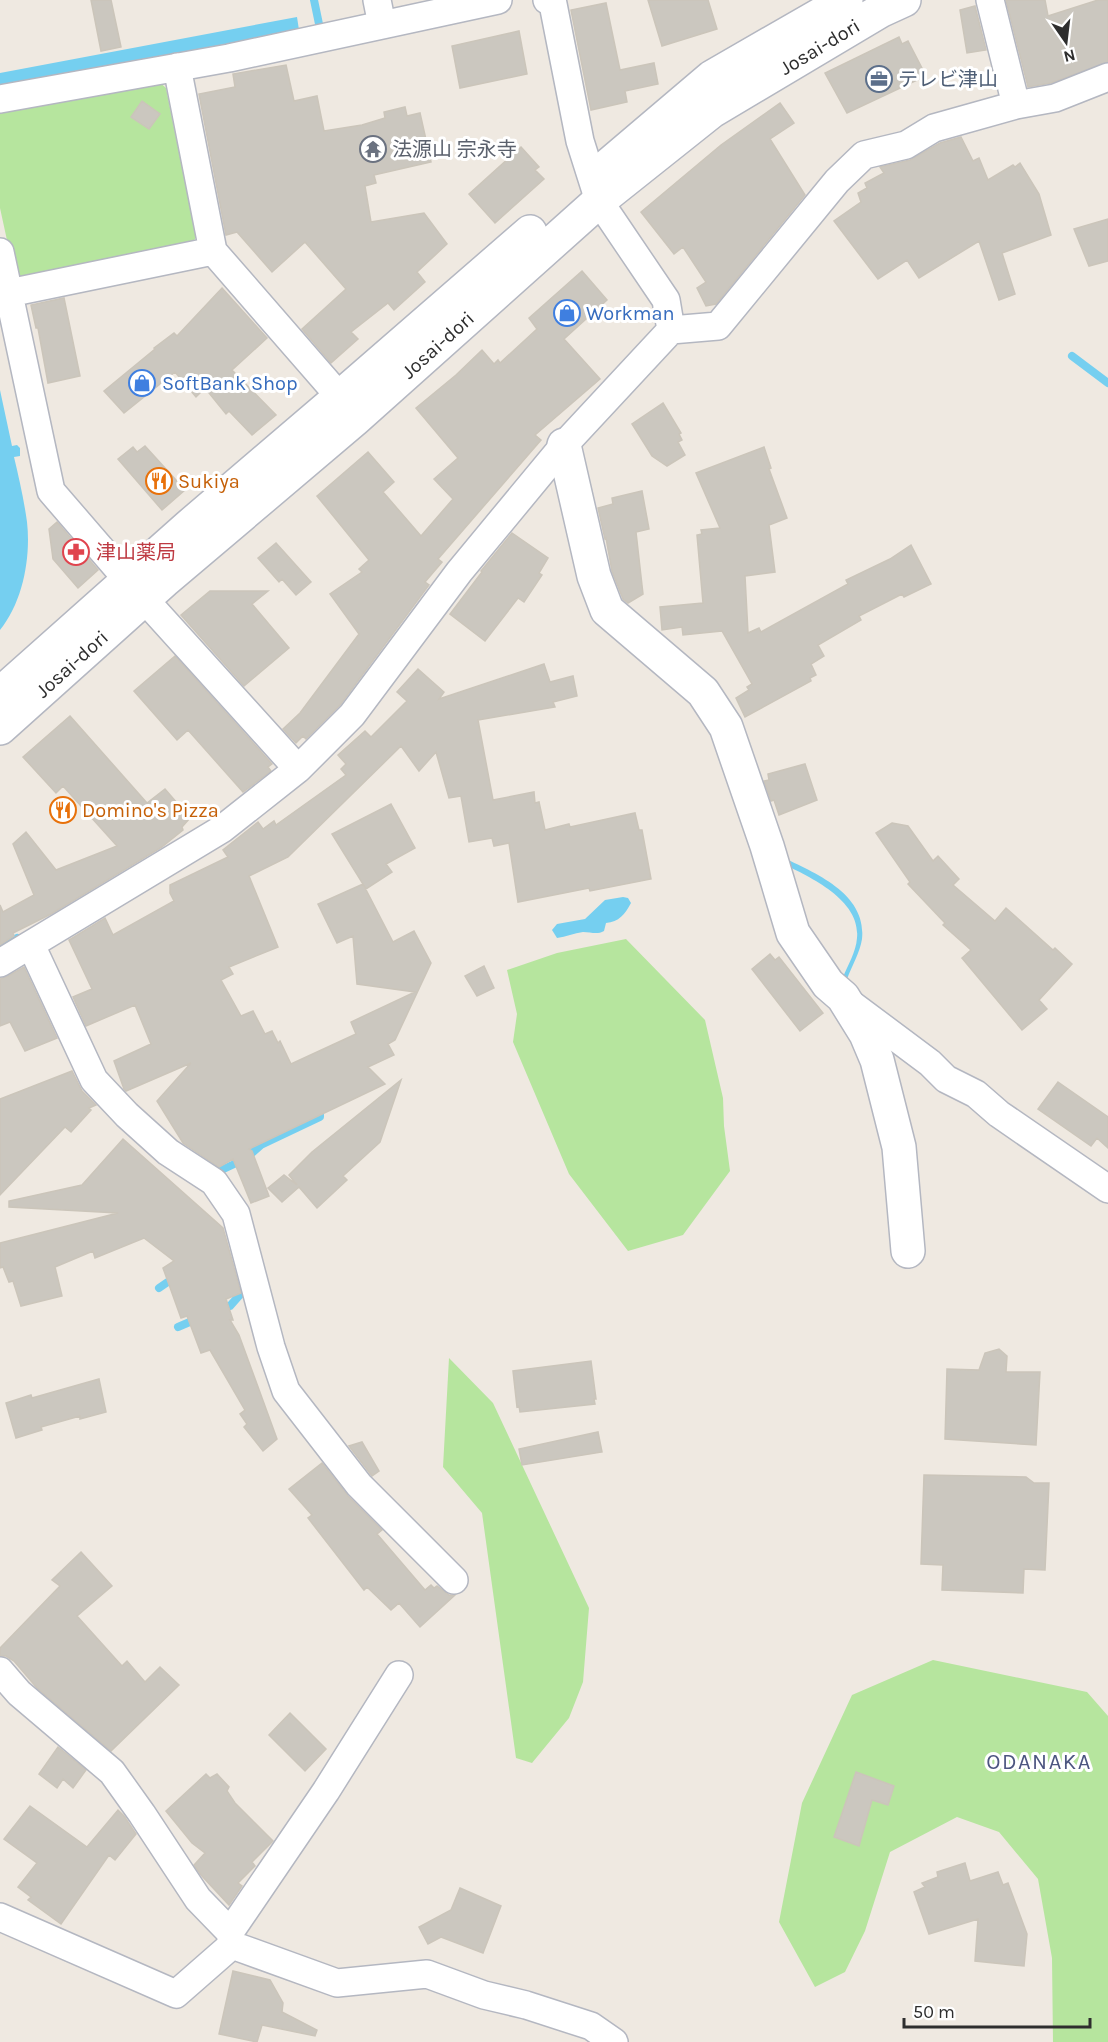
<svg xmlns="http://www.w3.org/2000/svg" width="1108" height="2042" font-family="Karla,'Noto Sans JP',sans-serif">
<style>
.green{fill:#b6e59e}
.water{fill:#75cff0}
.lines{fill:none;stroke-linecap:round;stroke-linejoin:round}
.stream{stroke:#75cff0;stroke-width:8}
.building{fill:#cbc7bf;stroke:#cbc5ba;stroke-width:1.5}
.minor-casing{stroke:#b4b7c1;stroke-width:30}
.tertiary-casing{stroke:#b4b7c1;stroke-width:36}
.minor{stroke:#fff;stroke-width:27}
.tertiary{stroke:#fff;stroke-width:33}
.labels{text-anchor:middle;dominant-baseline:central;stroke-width:6;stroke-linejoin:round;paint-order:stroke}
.street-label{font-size:20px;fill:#2e2e2e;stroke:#fff}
.service-label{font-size:20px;fill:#4e5e75;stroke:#fff;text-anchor:start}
.worship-label{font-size:20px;fill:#5b616d;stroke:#fff;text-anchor:start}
.shop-label{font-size:20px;fill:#366cbe;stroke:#fff;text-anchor:start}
.food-label{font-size:20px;fill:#c56008;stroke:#fff;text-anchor:start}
.health-label{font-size:20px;fill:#be3a42;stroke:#fff;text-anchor:start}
.quarter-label{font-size:22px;letter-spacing:1.5px;fill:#4d5680;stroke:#fff}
</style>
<rect width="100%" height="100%" fill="#efe9e1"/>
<path class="green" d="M154,77l12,11 30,149 -5,9 -169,35 -7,-4 -15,-69v-100z
M626,939l79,81 18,78 1,28 6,45 -47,64 -55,16 -59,-77 -56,-132 4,-28 -10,-44 50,-17z
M449,1358l44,45 96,205 -6,74 -14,36 -37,45 -16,-5 -34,-245 -39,-46z
M933,1660l154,32 21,24v326h-55l-1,-84 -14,-79 -39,-47 -42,-15 -67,35 -25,79 -20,41 -30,15 -36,-65 23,-119 50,-108z"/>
<path class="water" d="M297,17l2,13 -227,43 -72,16v-16z
M0,390l12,56 5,-1 3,3v8l-6,1c5,21 10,43 13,65 4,35 -4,80 -27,108z
M778,855c34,17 89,37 84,84 -2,13 -10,27 -15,40l-4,-2c5,-12 13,-25 14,-39 4,-39 -49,-62 -78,-76z
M623,897l5,1 3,5c-6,11 -12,19 -25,20l-2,8c-7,4 -13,1 -21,1 -9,1 -17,5 -26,6l-5,-8 5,-6 28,-5 20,-19z"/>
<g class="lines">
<path class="stream" d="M314,0l5,24
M1072,356l36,27
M0,947l17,-9
M215,1173l30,-14 16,-14 59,-28v-11
M159,1288l16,-11
M221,1309l9,-3 15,-17
M178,1327l21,-9"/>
</g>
<path class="building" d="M91,0h20l10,47 -20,4z
M648,0h60l9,29 -55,17z
M1006,0h39l3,16 50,-16h10v62l-57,21 -23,4z
M606,3l14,67 34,-7 4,21 -33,7 2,11 -36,8 -20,-100z
M975,6l11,44 -19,3 -7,-43z
M519,31l8,43 -67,14 -8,-42z
M899,37l3,7 6,-3 18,35 -79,37 -22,-40z
M286,65l8,36 23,-5 7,35 38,-6 23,-7 -1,-6 21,-5 2,9 13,-3 11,49 -57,13 2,8 -11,3 6,36 53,-9 23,31 -30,28 8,10 -31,28 -6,-7 -37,29 7,7 -27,24 -29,-34 44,-40 -41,-47 -33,30 -35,-40 -11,3 -27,-141 36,-7 -2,-13z
M142,101l18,13 -11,15 -18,-12z
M780,103l14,20 -24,16 35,56 -89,109 -10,2 -9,-18 9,-6 -23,-35 -9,7 -33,-42 80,-67z
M961,137l12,24 6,-3 9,22 25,-15 2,2 5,-4 19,31 12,41 -49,18 13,41 -16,6 -20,-59 -60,37 -12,-18 -29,19 -44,-58 27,-19 -3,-9 9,-5 -2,-5 19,-10 -4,-6 30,-7 30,-17z
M521,147l18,20 -4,3 9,9 -49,44 -26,-29z
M1108,219v42l-19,5 -15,-37z
M582,271l25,29 -43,39 36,40 -65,56 6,5 -103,119 4,3 -17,20 4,3 -89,120 -34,34 -3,-3 -7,7 -13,-14 17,-16 59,-79 -29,-40 32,-22 -3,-3 10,-9 -52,-64 51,-44 26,30 -11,10 38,44 32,-37 -19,-20 24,-21 -42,-50 40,-33 26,-25 12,14 4,-4 2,3 37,-34 -8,-11z
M222,288l45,50 -35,32 44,45 -24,20 -23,-24 -3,3 -21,-26 -9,9 -21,-25 -51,41 -20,-22 51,-42 -1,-1 20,-15 3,3z
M64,298l16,78 -32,7 -10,-55h-2l-5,-23z
M663,403l18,30 -2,1 3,6 -4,2 7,13 -18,11 -15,-10 -20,-32z
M145,446l40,44 -23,20 -44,-51 15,-12 4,5z
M764,447l7,21 -2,1 18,49 -18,7 6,47 -30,4 3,57 11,-5 2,4 87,-48 -2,-4 44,-21 21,-14 20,39 -27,13 -2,-3 -43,22 2,4 -43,25 6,11 -13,8 5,11 -6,3 1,3 -66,36 -9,-19 13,-8 -2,-3 5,-3 -30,-53 -39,4 -1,-8 -20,3 -2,-23 43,-4 -6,-68 5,-1 -1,-4 19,-2 -24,-55z
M642,491l7,38 -13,3 7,62 -15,9 -5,-4 -11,-28 -6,-33 -1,1 -7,-31 15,-4 -1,-6z
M57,522l41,48 -20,18 -25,-29 -4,-30z
M512,533l36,25 -9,15 3,2 -18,27 -6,-4 -33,43 -35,-27 32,-42 -1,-1z
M276,543l35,39 -15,13 -14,-16 -3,3 -21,-24z
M210,591h58l-16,13 37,44 -45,38 -63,-71z
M175,656l97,108 -4,3 3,4 -28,21 -55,-62 -11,10 -43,-49z
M544,664l6,18 23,-6 4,20 -24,6 2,5 -77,13 15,80 41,-8 1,11 4,-1 6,28 24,-6 1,3 65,-14 4,17h3l9,49 -61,12 -1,-3 -71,14 -9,-59 -15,3 -2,-8 -23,4 -8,-46 -12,2 -13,-46 -17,19 -18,-25 -113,111 -39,19 29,71 -49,20 4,7 -12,6 20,36 12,-5 12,23 7,-3 6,12 2,-2 11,23 65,-30 -5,-12 64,-30 -58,-8 -4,-48 -16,7 -19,-39 45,-20 30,58 21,-11 17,32 -36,77 -7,4 6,11 -26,12 17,17 -136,65 3,2 17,45 -18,7 -18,-44 -14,8 -36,-24 -26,-42 34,-38 -65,28 -2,-2 -10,-28 37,-17 -16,-39 -49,21 -13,-29 19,-8 -23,-49 36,-22 8,17 61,-34 -4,-8v-8l58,-28 -5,-7 35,-28 5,7 11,-8 2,4 70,-50 -5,-6 5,-5 -8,-9 27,-24 6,6 36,-36 -10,-9 21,-23 26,23 -5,7z
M70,716l77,87 18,-14 25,29 -8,9 1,3 -21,17 -111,67 -38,19 1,3 -14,9v-40l3,7 31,-17 -21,-51 13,-12 30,38 61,-24 -54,-60 -7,7 -33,-36z
M805,764l12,36 -38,15 -5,-15 -3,1 -7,-20 5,-1 -1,-6z
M391,804l24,44 -29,16 6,8 -26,17 -34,-55z
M892,823l16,3 25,35 5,-5 21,23 -6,6 42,36 11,-13 47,42 2,-2 17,16 -33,36 8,9 -25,21 -60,-72 9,-8 -28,-25 2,-2 -37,-39 2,-2 -34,-49z
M770,954l5,6 4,-3 44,56 -23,18 -48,-62z
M484,966l10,22 -17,8 -12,-20z
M24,967l33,71 -32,13 -15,-29 -10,4v-47l8,-3z
M72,1071l10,20 14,14 -7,3 2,2 -20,22 -6,-5 -65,68v-96z
M401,1080l-21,62 -37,34 4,4 -30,28 -18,-21 -17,15 -14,-14 16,-13 13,10 -8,-10 23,-23z
M1058,1082l50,35v31l-11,-10 -6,8 -53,-37z
M123,1139l100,89 18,65 -15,6 7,21h-3l9,15 38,104 -14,12 -19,-24 3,-3 -7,-10 5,-4 -35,-60 -9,3 -14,-37 -6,2 -18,-50 11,-7 -30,-23 -49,20 -2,-7 -38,16 7,29 -41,10 -8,-25 -4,1 -6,-15 -3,1v-25l118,-30 -109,-6v-6l73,-16z
M999,1349l8,7 -1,16h34l-4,73 -91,-6 2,-70 32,1 6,-17z
M591,1361l5,38h-2l1,5 -75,8 -1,-6 -2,1 -4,-36z
M99,1379l7,33 -26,7v-3l-39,11 1,3 -26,8 -10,-35 25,-8 1,3z
M598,1432l4,20 -80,13 -3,-16z
M362,1442l17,29 -7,5 -23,-30z
M322,1463l26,33 34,34 -5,4 48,56 6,-5 3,3 3,-2 12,9h6l-35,32 -21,-24 -8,7 -24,-23 -3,3 -56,-72 4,-3 -23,-26z
M924,1475l102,2 8,6h15l-4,87 -21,-1 -1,24 -81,-3 1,-25 -22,-1z
M81,1552l31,34 -35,30 45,50 5,-5 18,21 15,-15 19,18 -68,66 -74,-63 -23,-27 -8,-5h-6v-8l60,-62 -8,-6z
M290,1713l36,36 -21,22 -36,-36z
M58,1747l28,23 -13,18 -10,-9 -6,9 -18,-14z
M856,1772l38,14 -6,19 -16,-5 -13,46 -25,-9z
M206,1774l4,4 7,-4 12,13 -2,4 8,12 38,38 -21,21 3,4 -17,17 4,3 -13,19 -28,-30 -7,-10 11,-12 -13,-10 -26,-32z
M30,1806l57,41 31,-37 6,6 12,18 -21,26 -6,-5 -48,69 -33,-24 3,-3 -13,-10 19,-24 -33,-24z
M965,1863l5,18 28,-9 5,13 5,-2 19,51 -3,32 -49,-5 3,-42 -49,15 -15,-42 11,-5 -3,-4 16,-6 -1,-5z
M460,1888l41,18 -18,47 -42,-16 -13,7 -9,-17 32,-17z
M233,1971l37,9 13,23 -1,9 35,18 -2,6 -53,-11 -5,17 -38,-8z"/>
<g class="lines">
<defs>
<path id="minor" d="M377,0l5,25
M990,0l26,105
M177,67l36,184 127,146 10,17
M0,99l229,-41 269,-58
M0,252l51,239 94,109 153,169
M9,293l204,-42
M671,330l47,-4 119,-145 27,-26 42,-10 28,-17 82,-23 39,-7 53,-21
M31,945l63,135 33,35 41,37 46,30 22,32 35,133 15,44 73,94 95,95
M0,963l222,-134 76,-60 54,-54 107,-143 105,-127 107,-115 -5,-30 -67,-99 -19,-60 -27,-137 -6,-4
M851,1004l79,59 16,16 30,15 23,20 109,75
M0,1671l19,22 93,79 30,42 56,85 32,33 2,13
M0,1917l176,77 56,-49
M230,1932l96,-141 73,-116
M232,1945l105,38 90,-9 57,21 42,10 65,21 23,16"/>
<path id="tertiary" d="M599,173l113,-96 134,-77
M564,445l30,131 13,34 96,82 23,35 41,119 26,87 35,51 15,13 23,37 11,26 22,87 9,104
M0,694l189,-168 151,-129 190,-165
M0,728l164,-147 190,-161 245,-219 113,-90 168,-100 24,-11"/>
</defs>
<use href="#minor" class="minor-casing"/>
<use href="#tertiary" class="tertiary-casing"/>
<use href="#minor" class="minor"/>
<use href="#tertiary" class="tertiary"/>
</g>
<defs>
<symbol id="office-ring" viewBox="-11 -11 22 22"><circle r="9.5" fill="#fff" stroke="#5c6f8a" stroke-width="1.5"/><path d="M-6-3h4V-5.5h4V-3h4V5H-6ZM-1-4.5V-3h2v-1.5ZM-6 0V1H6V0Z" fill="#5c6f8a"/></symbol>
<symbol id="temple-ring" viewBox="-11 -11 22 22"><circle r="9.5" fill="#fff" stroke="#6b7280" stroke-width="1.5"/><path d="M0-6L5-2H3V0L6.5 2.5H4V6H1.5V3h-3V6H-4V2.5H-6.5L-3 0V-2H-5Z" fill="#6b7280"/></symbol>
<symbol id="shop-ring" viewBox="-11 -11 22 22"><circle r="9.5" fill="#fff" stroke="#3f7fe0" stroke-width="1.5"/><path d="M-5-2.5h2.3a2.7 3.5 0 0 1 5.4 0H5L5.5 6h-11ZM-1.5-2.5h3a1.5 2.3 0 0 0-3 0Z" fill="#3f7fe0"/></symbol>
<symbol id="restaurant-ring" viewBox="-11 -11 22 22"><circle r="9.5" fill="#fff" stroke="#e8710a" stroke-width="1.5"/><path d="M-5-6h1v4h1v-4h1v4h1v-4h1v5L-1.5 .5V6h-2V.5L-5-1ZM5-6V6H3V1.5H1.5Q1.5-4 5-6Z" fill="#e8710a"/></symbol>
<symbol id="pharmacy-ring" viewBox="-11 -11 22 22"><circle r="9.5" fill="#fff" stroke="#e0444e" stroke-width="1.5"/><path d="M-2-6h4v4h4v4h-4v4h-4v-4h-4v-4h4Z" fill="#e0444e"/></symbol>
</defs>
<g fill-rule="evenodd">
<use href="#office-ring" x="864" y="64" width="30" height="30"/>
<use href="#temple-ring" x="358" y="134" width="30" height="30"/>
<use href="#shop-ring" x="552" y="298" width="30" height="30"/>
<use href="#shop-ring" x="127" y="368" width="30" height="30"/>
<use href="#restaurant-ring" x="144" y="466" width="30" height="30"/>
<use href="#pharmacy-ring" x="61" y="537" width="30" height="30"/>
<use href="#restaurant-ring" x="48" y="795" width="30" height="30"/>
</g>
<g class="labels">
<g class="street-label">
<text transform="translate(820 47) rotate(-31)">Josai-dori</text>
<text transform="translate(438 345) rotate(-42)">Josai-dori</text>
<text transform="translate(72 664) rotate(-42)">Josai-dori</text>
</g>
<g class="service-label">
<text x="898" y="79">テレビ津山</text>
</g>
<g class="worship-label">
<text x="392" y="149">法源山 宗永寺</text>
</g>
<g class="shop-label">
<text x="586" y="313">Workman</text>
<text x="162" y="383">SoftBank Shop</text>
</g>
<g class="food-label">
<text x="178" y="481">Sukiya</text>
<text x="82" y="810">Domino's Pizza</text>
</g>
<g class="health-label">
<text x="96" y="552">津山薬局</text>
</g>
<g class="quarter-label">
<text x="1039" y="1762">ODANAKA</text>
</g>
</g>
<g transform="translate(1066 42) rotate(166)" stroke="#ffffff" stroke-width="4.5" paint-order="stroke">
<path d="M0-4.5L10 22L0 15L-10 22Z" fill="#2e2e2e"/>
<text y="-9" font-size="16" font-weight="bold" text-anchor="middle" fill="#2e2e2e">N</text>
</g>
<path d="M904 2018v9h186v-9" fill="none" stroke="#2e2e2e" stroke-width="3"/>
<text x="913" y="2018" font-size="18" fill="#2e2e2e" stroke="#ffffff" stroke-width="4.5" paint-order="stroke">50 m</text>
</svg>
